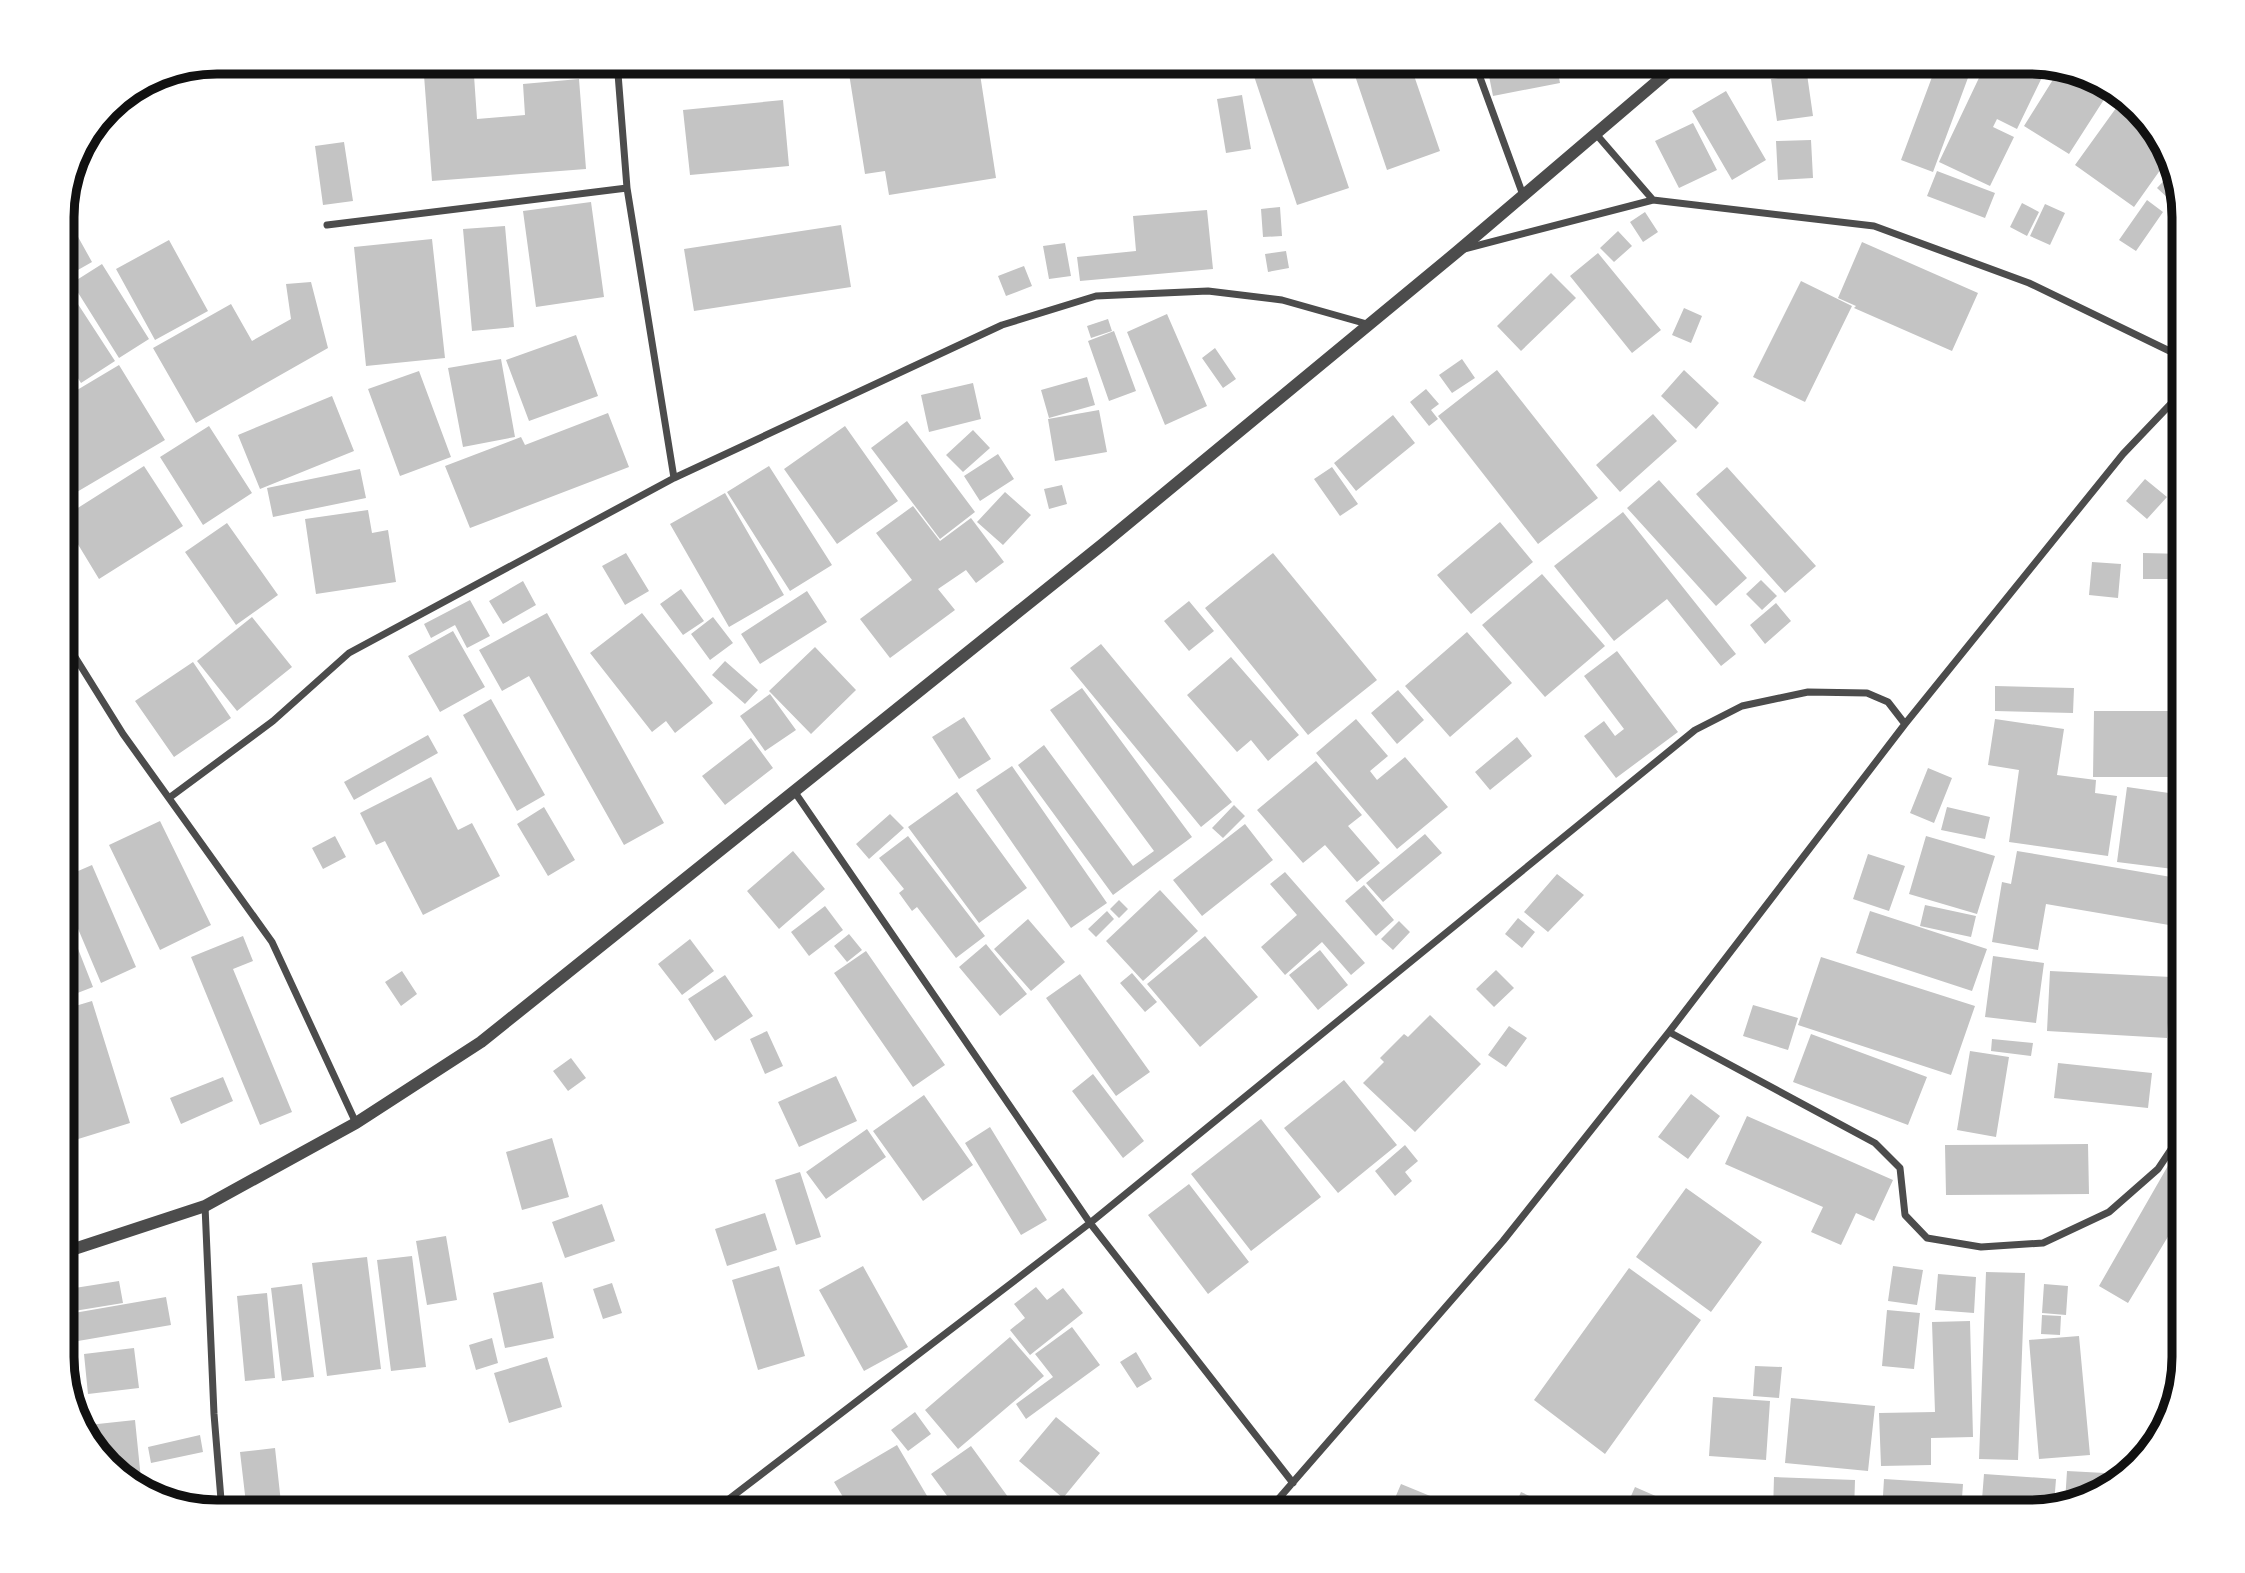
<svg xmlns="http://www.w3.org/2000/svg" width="2245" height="1573" font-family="Signika,sans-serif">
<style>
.building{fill:#c4c4c4}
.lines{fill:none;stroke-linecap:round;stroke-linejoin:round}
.minor{stroke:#4c4c4c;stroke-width:7}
.tertiary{stroke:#4c4c4c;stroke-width:12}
.rim{fill:none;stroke:#111;stroke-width:9}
</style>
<rect width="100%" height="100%" fill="#fff"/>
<path class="building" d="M473,61l4,58 48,-4 -2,-31 56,-5 7,90 -154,12 -9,-119z
M791,61h36l2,11 -36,3z
M847,61h131l18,117 -107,17 -4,-24 -20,3z
M1249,61h57l43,127 -52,17z
M1350,61h59l31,90 -53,19z
M1486,61h70l4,22 -67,13z
M1938,61h18l16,6 -39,105 -32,-12z
M1987,61h42l18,6 -30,62 -20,-10 -4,8 21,10 -24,49 -51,-24z
M2059,70l53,17 -43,67 -45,-28z
M1807,74l6,42 -36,5 -6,-42z
M1726,91l40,69 -34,20 -40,-69z
M1242,95l9,54 -25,4 -9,-54z
M2124,97l39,42 5,20 -34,48 -59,-42z
M783,100l6,66 -99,9 -7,-65z
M1693,123l24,47 -38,18 -24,-47z
M1811,140l2,38 -35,2 -2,-39z
M344,142l9,59 -30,4 -8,-59z
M1937,171l58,22 -10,25 -58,-22z
M2172,172l5,20 -7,8 -13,-12z
M2147,200l16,12 -27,39 -17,-11z
M591,202l13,95 -68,10 -13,-96z
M2022,203l17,9 -12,24 -17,-9z
M2045,204l20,9 -15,32 -20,-9z
M1280,207l2,29 -19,1 -2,-28z
M62,208l30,54 -30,17z
M1207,210l6,59 -133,12 -3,-24 59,-6 -3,-35z
M1645,212l13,20 -15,10 -13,-20z
M841,225l10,62 -157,24 -10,-62z
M505,226l9,101 -42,4 -9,-102z
M1618,231l14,15 -18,16 -14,-14z
M432,239l13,119 -79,8 -12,-119z
M169,240l39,71 -53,29 -39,-71z
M1862,242l116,51 -26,58 -98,-43 2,-2 -18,-8z
M1065,243l6,33 -22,3 -6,-33z
M1286,251l3,17 -21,4 -3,-18z
M1598,253l63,77 -29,23 -62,-77z
M102,264l47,75 -30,19 -47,-75z
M1024,266l8,20 -26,10 -8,-20z
M1551,273l25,25 -55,53 -24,-25z
M1801,281l51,25 -47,96 -52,-25z
M311,282l17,66 -132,75 -43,-75 78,-44 21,37 39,-22 -5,-35z
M74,298l41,63 -34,22 -19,-30v-47z
M1684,308l18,8 -11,27 -19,-8z
M1167,314l40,92 -42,19 -38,-93z
M1108,319l4,12 -21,7 -4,-12z
M1114,331l22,60 -27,10 -21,-60z
M576,335l22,61 -69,25 -23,-61z
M1215,348l21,31 -13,9 -21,-30z
M501,359l14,78 -52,10 -15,-79z
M1462,359l13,19 -23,15 -13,-18z
M119,365l46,75 -100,59 -3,-6v-94z
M1497,370l101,128 -60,46 -100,-128z
M1684,370l35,33 -23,26 -35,-33z
M419,371l32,86 -51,19 -32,-87z
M1087,377l8,28 -46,13 -8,-28z
M973,383l8,36 -52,13 -8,-37z
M1426,389l13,15 -8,6 7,9 -9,7 -19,-24z
M332,396l22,55 -94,38 -22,-54z
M1099,410l8,42 -52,9 -7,-42z
M608,413l21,54 -159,61 -25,-62 76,-29 4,8z
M1653,414l24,27 -57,51 -24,-27z
M1393,415l22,28 -59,48 -22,-28z
M907,421l68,91 -35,27 -69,-91z
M209,426l43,67 -49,32 -43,-68z
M845,426l53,75 -61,43 -53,-75z
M973,430l17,18 -27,24 -17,-17z
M2173,449l11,1v33l-16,-3z
M998,454l16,25 -34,22 -16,-25z
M144,466l39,60 -84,53 -37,-61z
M769,466l63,99 -42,26 -63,-99z
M1332,467l26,37 -18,12 -26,-37z
M1727,467l89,99 -31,27 -89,-99z
M360,469l6,29 -93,19 -6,-29z
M2145,479l22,18 -20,22 -21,-18z
M1659,480l88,98 -31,28 -89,-98z
M1062,485l5,19 -18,5 -5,-20z
M1005,492l26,23 -28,30 -26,-23z
M725,493l59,102 -55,32 -59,-103z
M913,506l27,35 31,-23 33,44 -28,21 -10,-13 -28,19 17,21 -65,48 -30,-39 52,-39 -36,-47z
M368,510l4,23 16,-3 8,52 -80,12 -11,-75z
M1623,512l113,142 -15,12 -54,-67 -53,42 -60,-75z
M1500,522l33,40 -62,52 -34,-39z
M227,523l51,72 -42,30 -51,-73z
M626,553l23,38 -24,14 -23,-39z
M1273,553l104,127 -69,55 -103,-127z
M2143,553l41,1v58h-13v-33h-28z
M2092,562l29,2 -3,34 -29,-3z
M1542,574l63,72 -60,51 -63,-72z
M1761,580l16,16 -15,14 -16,-16z
M523,581l13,24 -33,19 -14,-23z
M681,589l23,32 -21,14 -23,-31z
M807,591l20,31 -67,42 -19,-30z
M470,600l20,36 -23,12 -12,-23 -24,13 -7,-14z
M1189,601l25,30 -25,20 -25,-30z
M1776,603l15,18 -26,23 -15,-19z
M547,613l117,210 -40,22 -95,-169 -27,15 -23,-41z
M642,613l71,90 -38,30 -9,-12 -14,11 -62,-79z
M252,617l40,50 -55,44 -40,-50z
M713,617l20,26 -23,17 -19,-26z
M453,631l32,56 -45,25 -32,-56z
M1467,632l45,51 -62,54 -45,-51z
M1101,644l131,158 -31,25 -131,-159z
M815,647l41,43 -45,44 -42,-43z
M1617,651l61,81 -62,46 -32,-42 20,-15 11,15 9,-7 -40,-53z
M1231,657l68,78 -31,26 -17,-21 -14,12 -50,-57z
M725,661l33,29 -13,14 -33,-29z
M193,662l38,56 -57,39 -39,-56z
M1995,686l79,2 -1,25 -78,-2z
M1082,688l110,149 -79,58 -95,-130 26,-20 89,121 21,-15 -104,-141z
M1398,690l26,30 -27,24 -26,-31z
M770,694l26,36 -31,21 -25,-35z
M491,699l54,96 -28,16 -54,-96z
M2094,711h89v66h-90z
M964,717l27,42 -32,20 -27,-42z
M1356,719l32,37 -18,15 7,9 28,-23 43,50 -51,42 -81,-96z
M1995,719l69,10 -7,46 39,5 -1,13 22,3 -9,60 -99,-14 10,-72 -31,-5z
M428,735l10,18 -84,47 -10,-18z
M1517,737l15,19 -42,34 -15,-18z
M751,738l22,30 -48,37 -23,-29z
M1316,761l46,54 -14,11 32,37 -23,19 -32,-37 -22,18 -46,-53z
M1012,766l95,137 -36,25 -95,-138z
M1928,768l24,10 -18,45 -24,-10z
M431,777l27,53 14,-7 28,53 -77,39 -38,-74 -9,4 -16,-32z
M2127,787l56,8 -10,74 -56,-7z
M957,792l70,96 -48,35 -71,-96z
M1234,805l11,11 -22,22 -11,-10z
M544,807l31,53 -27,16 -31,-52z
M1947,807l43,10 -5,22 -44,-9z
M890,814l14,14 -35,31 -13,-15z
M160,821l51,104 -51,25 -51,-105z
M1245,824l28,36 -71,56 -29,-36z
M1425,834l17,19 -59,49 -17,-19z
M335,836l11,21 -23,12 -11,-21z
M908,836l77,100 -29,22 -39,-51 -5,4 -13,-18 5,-4 -25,-31z
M1926,836l69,20 -18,58 -68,-20z
M793,851l32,38 -46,40 -32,-38z
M2017,851l160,27 -8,47 -123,-21 -8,46 -46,-8 10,-60 9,2z
M1868,854l37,12 -16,45 -36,-12z
M92,865l44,102 -35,16 -39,-92v-13z
M1285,872l80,91 -14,12 -29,-33 -37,33 -24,-28 36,-32 -27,-31z
M1557,874l27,21 -36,37 -24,-20z
M1364,885l30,35 -18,16 -31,-35z
M1160,890l38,41 -55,50 -37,-40z
M1119,900l9,9 -9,9 -9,-9z
M1925,905l51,11 -5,21 -51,-11z
M825,906l18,24 -34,26 -18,-24z
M62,908l31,79 -31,12z
M1107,911l7,8 -18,18 -8,-8z
M1870,911l117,38 -15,42 -116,-38z
M1518,918l17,14 -13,16 -17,-14z
M1028,919l37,43 -34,29 -37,-42z
M1399,921l11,11 -17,18 -12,-11z
M849,934l13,16 -15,12 -13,-16z
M243,936l10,25 -20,8 59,143 -32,13 -69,-168z
M1205,936l53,61 -58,50 -53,-63z
M690,939l24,32 -32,24 -24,-31z
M986,944l41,50 -27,22 -41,-49z
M1320,950l28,35 -30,25 -29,-35z
M866,951l79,114 -32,22 -79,-114z
M1993,956l51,7 -8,60 -51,-6z
M1821,957l154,49 -24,69 -153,-50z
M1496,970l18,18 -20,19 -18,-18z
M402,971l15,23 -16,12 -16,-24z
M2050,971l121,6 -4,61 -120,-7z
M1132,973l25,29 -12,10 -25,-29z
M1080,974l70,98 -34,24 -70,-98z
M725,975l28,41 -38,25 -27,-42z
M92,1001l38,122 -68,21v-134z
M1753,1005l45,13 -10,32 -45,-14z
M1430,1015l51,49 -66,68 -52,-49 21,-21 -4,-4 24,-24 4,3z
M1509,1026l18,12 -21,29 -18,-12z
M767,1031l16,35 -18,8 -15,-35z
M1811,1034l116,43 -19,48 -115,-43z
M1992,1039l41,4 -2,13 -40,-5z
M1970,1051l39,6 -13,80 -39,-7z
M571,1058l15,20 -18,13 -15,-20z
M2058,1063l94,10 -4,35 -94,-10z
M1093,1074l51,67 -21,17 -51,-67z
M836,1076l21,45 -58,26 -21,-45z
M223,1077l10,24 -52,23 -11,-26z
M1344,1080l53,65 -59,48 -54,-65z
M1691,1094l29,22 -32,43 -30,-22z
M924,1095l49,70 -50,36 -50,-70z
M1747,1116l146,64 -19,41 -18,-8 -15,32 -30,-13 12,-25 -98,-43z
M1261,1119l60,78 -70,54 -60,-77z
M990,1127l57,93 -26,15 -56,-92z
M867,1129l19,28 -60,42 -20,-27z
M552,1138l17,59 -47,13 -16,-58z
M2088,1144l1,50 -143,1 -1,-50z
M1405,1145l13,16 -13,11 7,9 -17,15 -20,-25z
M2173,1157l11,6v47l-56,93 -29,-17z
M800,1172l21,65 -25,8 -21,-65z
M1189,1184l60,78 -41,32 -60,-79z
M1686,1188l76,54 -51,70 -75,-55z
M602,1204l13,37 -50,17 -13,-36z
M765,1213l12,37 -50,16 -12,-37z
M446,1236l11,64 -30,5 -11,-64z
M412,1256l14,111 -35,4 -14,-111z
M367,1257l14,112 -54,7 -15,-113z
M779,1266l26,90 -47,14 -26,-90z
M863,1266l45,81 -44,24 -45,-81z
M1893,1266l30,4 -6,35 -29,-4z
M1629,1268l72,52 -96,134 -71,-54z
M1986,1272l39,1 -7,187 -39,-1z
M1938,1274l38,3 -2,36 -39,-3z
M119,1281l4,22 -61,10v-23z
M542,1282l12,56 -49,10 -12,-55z
M612,1283l10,30 -19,6 -10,-30z
M302,1284l12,93 -32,4 -11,-93z
M2044,1284l24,2 -2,29 -24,-2z
M1036,1287l11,13 16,-12 20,25 -53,42 -20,-25 15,-12 -11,-14z
M267,1293l8,85 -30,3 -8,-85z
M166,1297l5,28 -93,16 -4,-28z
M1887,1310l33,3 -6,56 -32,-3z
M2042,1315l19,1 -1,19 -19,-1z
M1970,1321l3,116 -42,1v27l-50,1 -2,-53 56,-1 -3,-90z
M1072,1327l28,38 -74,54 -10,-15 37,-27 -18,-23z
M2079,1336l11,119 -51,4 -10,-119z
M1010,1337l34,39 -86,73 -33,-39z
M492,1338l6,25 -22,7 -7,-25z
M134,1348l5,40 -51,6 -4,-40z
M1136,1352l16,27 -15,9 -17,-26z
M547,1357l15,50 -53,16 -15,-50z
M1755,1366l27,1 -3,31 -26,-2z
M1713,1397l57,4 -4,59 -57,-4z
M1791,1398l84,8 -7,65 -83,-8z
M915,1412l16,22 -23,17 -17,-21z
M1056,1417l44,36 -37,45 -44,-37z
M135,1420l7,69 -12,-4 -48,-51 -3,-8z
M200,1435l3,17 -52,11 -3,-16z
M897,1445l36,61 -9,6h-72l-18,-30z
M971,1446l48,66h-46l-5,-8 -9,8 -28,-38z
M275,1448l7,64h-35l-7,-60z
M2067,1471l57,3 -18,17 -41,11z
M1984,1474l72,5 -2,26 -25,7h-48z
M1774,1477l81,3 -1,32h-81z
M1884,1479l79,5 -2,28h-79z
M1401,1484l39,16 -5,12h-46z
M1635,1487l39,17 -3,8h-47z
M1521,1492l38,18 -1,2h-46z
M1685,1496l46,15v1h-51z
M1461,1500l26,12h-32z"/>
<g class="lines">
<path class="minor" d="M617,61l10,127 47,290
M1474,61l49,134
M1596,134l57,66
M327,225l300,-37
M1464,249l189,-49 221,26 155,57 155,75
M62,636l61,98 149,208 84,181
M794,791l296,432 203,260
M169,798l104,-77 76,-68 325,-175 328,-153 94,-29 112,-5 74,9 85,24
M1669,1032l206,111 25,25 5,47 22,23 54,9 62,-4 66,-31 49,-43 26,-39
M205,1206l9,208 8,98
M712,1512l378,-289 605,-493 47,-24 66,-14 59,1 21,9 17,22
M1267,1512l236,-271 166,-209 236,-308 218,-270 61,-64"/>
<path class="tertiary" d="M62,1253l143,-47 151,-83 125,-81 622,-498 355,-293 223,-190"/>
</g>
<path d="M0 0H2245V1573H0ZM217 74H2029A143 143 0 0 1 2172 217V1357A143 143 0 0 1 2029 1500H217A143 143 0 0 1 74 1357V217A143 143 0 0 1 217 74Z" fill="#fff" fill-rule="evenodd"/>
<path class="rim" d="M217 74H2029A143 143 0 0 1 2172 217V1357A143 143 0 0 1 2029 1500H217A143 143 0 0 1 74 1357V217A143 143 0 0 1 217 74Z"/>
</svg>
